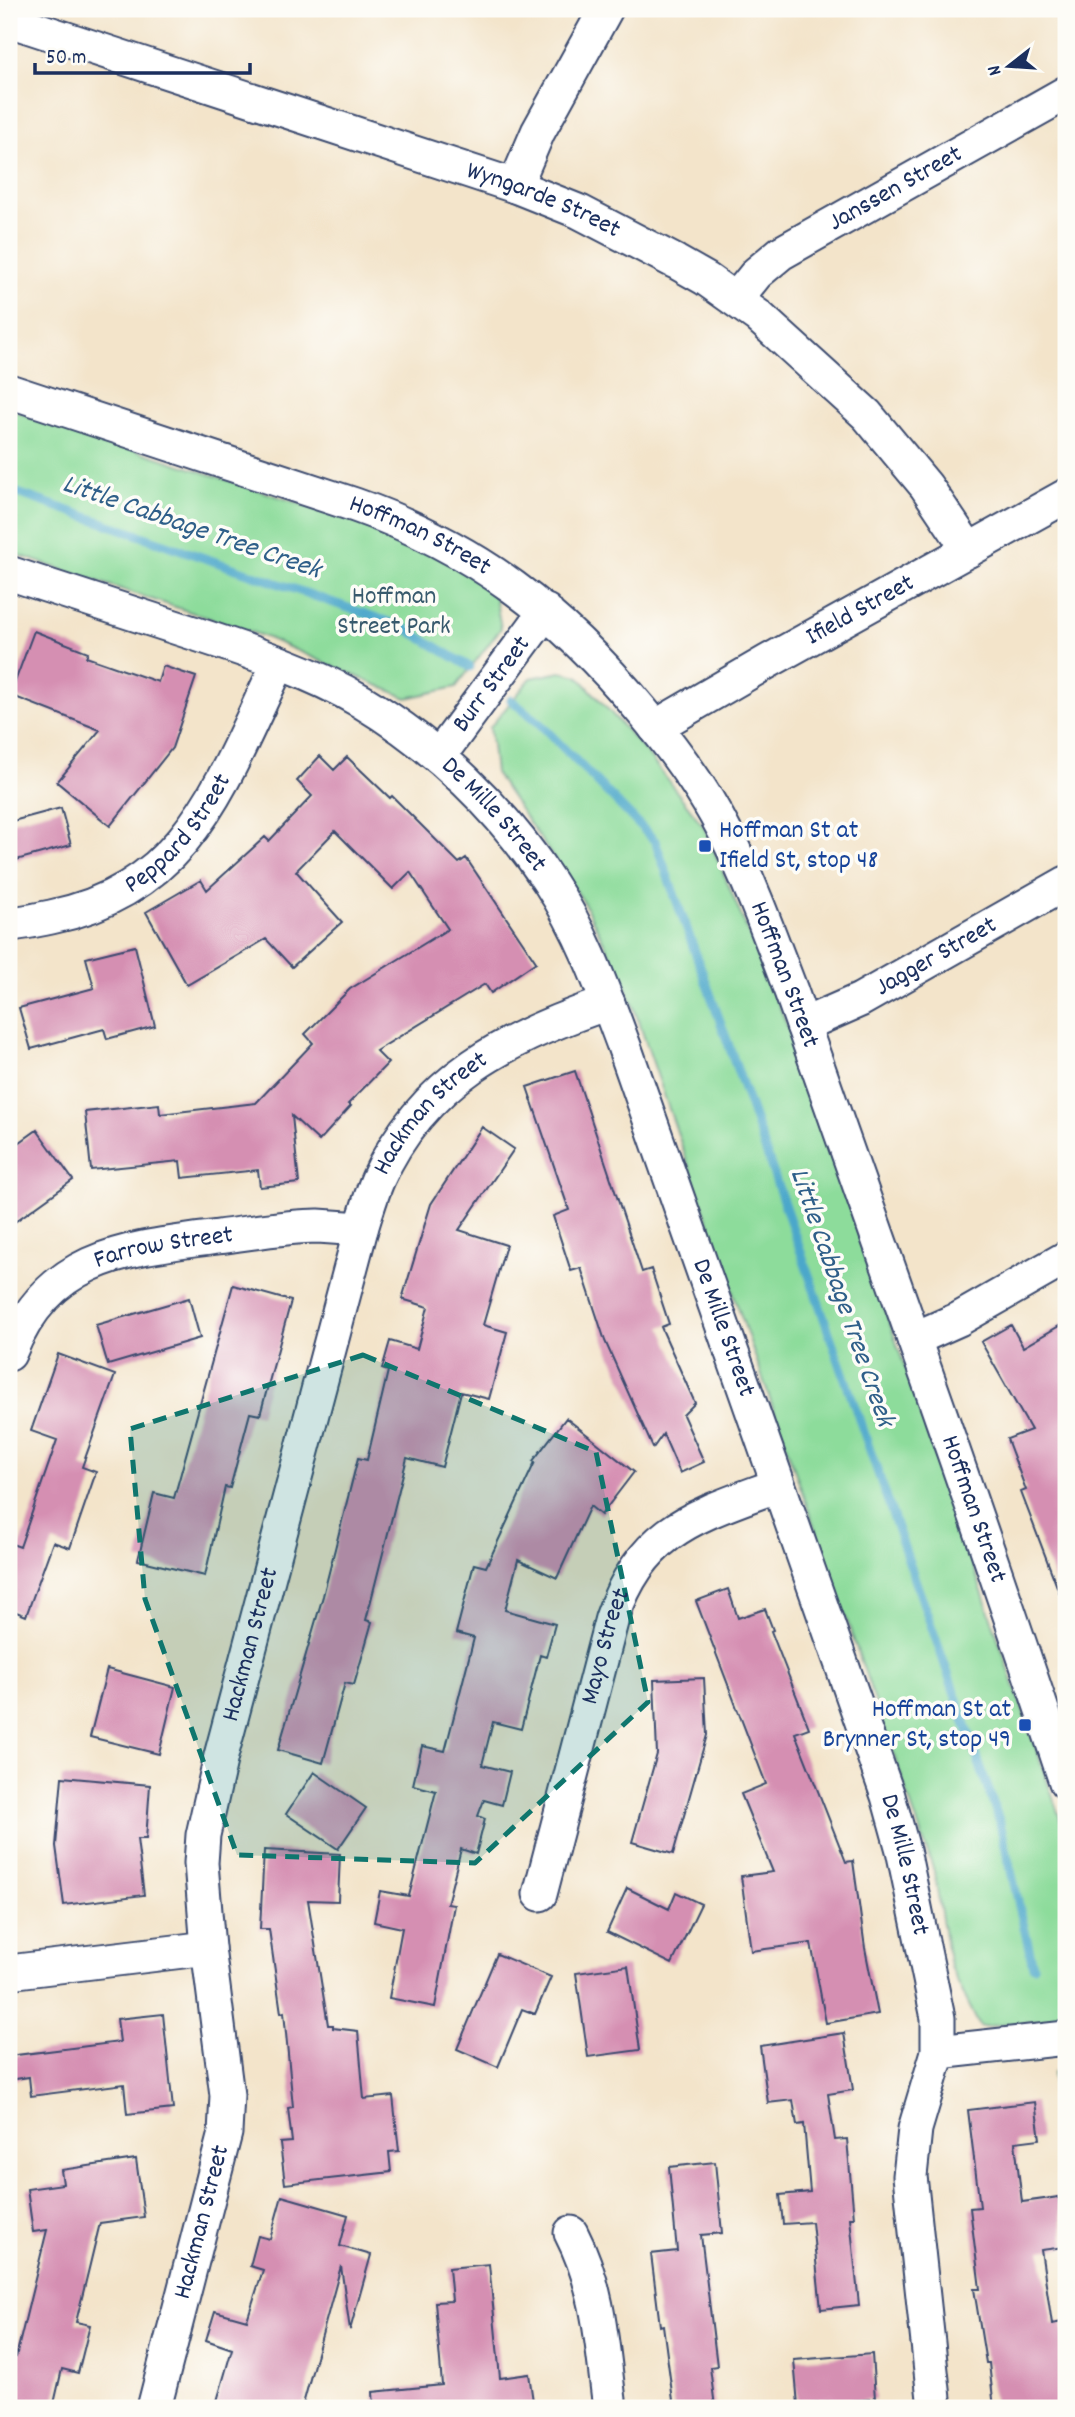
<svg xmlns="http://www.w3.org/2000/svg" width="1075" height="2417" font-family="Dekko,sans-serif">
<style>
.green{fill:#8ddc9b;stroke:#54867c;stroke-width:2}
.lines{fill:none;stroke-linecap:round;stroke-linejoin:round}
.stream{stroke:#4ca7ca;stroke-width:9}
.building{fill:#d58fb2}
.minor-casing{stroke:#3b4a6e;stroke-width:37}
.minor{stroke:#fff;stroke-width:33}
.marked{fill:#0f766e;fill-opacity:0.2;stroke:#0f766e;stroke-width:5;stroke-dasharray:14 9;stroke-linejoin:round}
.transit-dot{fill:#1a4fb4;stroke:#fdfcf7;stroke-width:2.5}
.labels{text-anchor:middle;dominant-baseline:central;stroke-width:7;stroke-linejoin:round;paint-order:stroke}
.street-label{font-size:26px;fill:#1b2f5e;stroke:#fdfcf7}
.park-label{font-size:26px;fill:#385a6d;stroke:#fdfcf7}
.transit-label{font-size:26px;fill:#164399;stroke:#fdfcf7;text-anchor:start}
.water-label{font-size:28px;font-style:italic;fill:#2f5f89;stroke:#fdfcf7}
</style>
<rect width="100%" height="100%" fill="#fdfcf7"/>
<filter id="ink" filterUnits="userSpaceOnUse"><feTurbulence type="fractalNoise" baseFrequency=".0143" numOctaves="2"/><feDisplacementMap in="SourceGraphic" scale="14" xChannelSelector="R" yChannelSelector="G"/><feConvolveMatrix kernelMatrix="1 2 1 2 8 2 1 2 1" color-interpolation-filters="sRGB"/></filter>
<filter id="wash" filterUnits="userSpaceOnUse"><feTurbulence type="fractalNoise" baseFrequency=".00686" numOctaves="4" result="noise"/><feDisplacementMap in="SourceGraphic" scale="28" xChannelSelector="R" yChannelSelector="G"/><feGaussianBlur stdDeviation="1.57" result="paint"/><feColorMatrix in="noise" values="0 0 0 0 0 0 0 0 0 0 0 0 0 0 0 0 0 1.4 0 .05"/><feComposite in="paint" operator="in"/></filter>
<g filter="url(#wash)">
<rect width="100%" height="100%" fill="#f3e4ca"/>
<path class="green" d="M9,409l421,137 64,45 7,37 -45,59 -49,11 -144,-62 -254,-84z
M561,672l17,4 67,75 59,76 83,198 277,805 2,15v166l-7,8 -79,8 -30,-60 -16,-96 -307,-883 -44,-87 -88,-128 -5,-46 41,-49z
M1066,2070v107l-13,-105z"/>
<g class="lines">
<path class="stream" d="M9,490l394,137 67,40
M511,700l28,23 116,118 73,202 272,780 33,143"/>
</g>
<g id="blocks">
<path class="building" d="M34,631l54,21 -2,5 72,25 5,-16 33,11 -24,71 -62,78 -53,-44 43,-52 -90,-35z
M320,756l14,14 13,-13 43,41 2,-2 67,67 7,-5 70,104 -45,31 -6,-9 -109,67 12,12 -40,41 3,2 -32,35 -27,-25 7,67 -39,4 -2,-17 -76,8 -2,-17 -89,9 -6,-58 74,-8 1,10 96,-11 57,-60 -8,-9 45,-45 98,-60 -38,-57 -17,17 -58,-58 -39,40 46,51 -50,45 -26,-28 -79,46 -41,-73 55,-32 6,10 58,-53 4,4 43,-45 -15,-15z
M61,808l10,37 -62,17v-40z
M135,946l20,80 -48,13 -3,-10 -73,20 -12,-41 75,-20 -8,-30z
M575,1071l67,201 9,-3 18,55 -8,3 34,76 -12,12 21,47 -24,11 -17,-39 -10,14 -48,-107 -24,-73 -10,3 -18,-55 16,-6 -42,-123z
M482,1127l32,22 -55,81 47,15 -23,80 24,7 -18,67 -28,-7 -19,75 -35,-9 -41,162 6,2 -18,63 -9,-2 -22,80 -45,-13 45,-154 35,-138 9,2 21,-89 -6,-2 8,-28 27,8 11,-42 -26,-8 29,-95z
M37,1130l36,50 -64,46v-76z
M233,1285l58,16 -31,114 -10,-2 -20,75 -5,-1 -20,89 -67,-16 16,-67 20,5z
M189,1298l11,40 -92,27 -12,-40z
M1066,1322v282l-2,1 -43,-113 5,-2 -19,-51 24,-9 -50,-88 30,-17 12,22z
M58,1354l57,21 -33,92 14,5 -26,76 -17,-6 -27,74 -17,-7v-66l11,4 37,-107 -26,-9z
M566,1418l68,54 -33,43 -11,-9 -33,72 -39,-18 -13,50 50,14 -9,33 -6,-2 -19,74 -28,-7 -11,43 28,7 -8,33 -18,-5 -6,16 7,3 -9,35 -15,-5 -14,55 7,1 -19,102 -46,-9 13,-70 -28,-6 6,-31 29,5 27,-105 -23,-6 9,-39 23,5 29,-113 -18,-5 18,-69 12,3 49,-105 -2,-1z
M728,1589l10,29 27,-9 8,21 -2,1 38,97 -14,5 51,129 7,-1 12,87 13,66 -52,9 -15,-80 -60,8 -10,-75 32,-4 -32,-78 25,-10 -70,-183z
M107,1669l68,18 -16,67 -69,-17z
M704,1678l3,57 -34,119 -41,-12 25,-88 -3,-74z
M314,1772l52,36 -28,41 -52,-35z
M62,1777l88,8 -4,54h-9l7,56 -80,10 -8,-59z
M264,1850l76,4 -2,47 -30,-1 20,125h5v3l25,3 6,68 29,-3 6,55 -10,1 2,20 -106,12 -5,-41 12,-1 -4,-34 5,-1 -9,-95 -3,1 -12,-84h-9z
M627,1888l42,21 7,-17 25,12 -29,60 -65,-32z
M497,1954l54,23 -16,37 -13,-5 -24,58 -41,-18z
M628,1966l12,84 -52,7 -12,-84z
M163,2014l10,95 -46,5 -3,-30 -93,12 -2,-19 -20,3v-24l111,-14 -3,-23z
M844,2033l9,57 -25,4 7,46 12,-1 7,79h-4l9,87 -38,4 -9,-87 -29,2 -3,-29 30,-3 -6,-68 -7,1 -4,-25 -25,3 -8,-57z
M1035,2102l5,37 -25,3 7,60 37,-5 6,50 -24,3 11,74 10,-2 4,26v60h-72l-5,-45h-3l-12,-74h6l-10,-81 10,-1 -12,-97z
M136,2159l8,58 -44,6 -24,99 14,3 -12,48 -16,-4 -9,39h-21l-23,-5v-48l7,2 31,-127 -14,2 -6,-43 36,-5 -2,-14z
M715,2162l7,71 -21,2 16,131 -7,1 5,40 -41,1 -11,-83 -3,1 -9,-72 26,-3 -8,-84z
M282,2196l66,19 -8,31 31,9 -21,75 -9,-64 -39,142h-87l17,-59 -26,-9 9,-29 32,9 16,-50 -13,-4 8,-30 12,3z
M489,2264l11,114 29,-4 5,34h-160l-1,-16 69,-7 -7,-83 17,-1 -3,-33z
M872,2354l3,45 -77,6 -4,-45z"/>
</g>
</g>
<g filter="url(#ink)">
<use href="#blocks" fill-opacity="0" stroke="#3b4a6e" stroke-width="2"/>
<g class="lines">
<defs>
<g id="minor">
<path id="s1" d="M9,20l506,166 65,26 96,50 30,17 52,37 109,99 59,71 43,64"/>
<path d="M515,186l23,-54 68,-123"/>
<path id="s2" d="M736,299l21,-26 24,-20 285,-160"/>
<path id="s3" d="M9,391l346,114c120,42 206,108 287,206 32,38 63,80 85,125 25,50 44,103 64,155 31,86 61,172 91,258 63,177 125,355 184,533"/>
<path id="s4" d="M9,573c60,20 120,39 181,59 58,19 118,38 171,69 75,45 141,108 189,182 33,50 53,107 74,163l264,750 15,54 35,168v34l-23,77 -5,47 25,232"/>
<path id="s5" d="M655,727l112,-65 299,-166"/>
<path id="s6" d="M439,756l107,-145"/>
<path id="s7" d="M9,924c14,-1 28,-4 42,-7 141,-29 172,-140 228,-254"/>
<path id="s8" d="M803,1025l57,-25 206,-117"/>
<path d="M914,1339l45,-20 107,-61"/>
<path id="s9" d="M9,1354c40,-99 115,-105 209,-117 33,-4 67,-11 100,-11 14,1 29,2 43,3"/>
<path id="s10" d="M540,1894l72,-276c31,-90 84,-102 166,-133"/>
<path d="M9,1972l199,-24"/>
<path d="M938,2052l128,-14"/>
<path d="M571,2233c29,56 31,114 39,175"/>
<path id="s11" d="M154,2408l71,-275 2,-38 -19,-147 -7,-85 2,-28 18,-79 140,-527c5,-16 10,-34 17,-50 45,-100 131,-143 230,-176"/>
</g>
</defs>
<use href="#minor" class="minor-casing"/>
<use href="#minor" class="minor"/>
</g>
</g>
<path class="marked" d="M363,1355l233,97 52,250 -173,161 -238,-8 -92,-256 -15,-170z"/>
<g class="transit-dot">
<rect x="698" y="839" width="14" height="14" rx="3.5"/>
<rect x="1018" y="1718" width="14" height="14" rx="3.5"/>
</g>
<g class="labels">
<g class="street-label">
<text stroke="none"><textPath href="#s2" startOffset="196">Janssen Street</textPath></text>
<text stroke="none"><textPath href="#s1" startOffset="564">Wyngarde Street</textPath></text>
<text stroke="none"><textPath href="#s3" startOffset="436">Hoffman Street</textPath></text>
<text stroke="none"><textPath href="#s5" startOffset="236">Ifield Street</textPath></text>
<text stroke="none"><textPath href="#s6" startOffset="89">Burr Street</textPath></text>
<text stroke="none"><textPath href="#s4" startOffset="551">De Mille Street</textPath></text>
<text stroke="none"><textPath href="#s7" startOffset="200">Peppard Street</textPath></text>
<text stroke="none"><textPath href="#s8" startOffset="150">Jagger Street</textPath></text>
<text stroke="none"><textPath href="#s3" startOffset="1024">Hoffman Street</textPath></text>
<text stroke="none"><textPath href="#s11" startOffset="1348">Hackman Street</textPath></text>
<text stroke="none"><textPath href="#s9" startOffset="200">Farrow Street</textPath></text>
<text stroke="none"><textPath href="#s4" startOffset="1118">De Mille Street</textPath></text>
<text stroke="none"><textPath href="#s3" startOffset="1591">Hoffman Street</textPath></text>
<text stroke="none"><textPath href="#s11" startOffset="780">Hackman Street</textPath></text>
<text stroke="none"><textPath href="#s10" startOffset="256">Mayo Street</textPath></text>
<text stroke="none"><textPath href="#s4" startOffset="1685">De Mille Street</textPath></text>
<text stroke="none"><textPath href="#s11" startOffset="192">Hackman Street</textPath></text>
</g>
<g class="park-label">
<text x="394" y="597">Hoffman<tspan x="394" dy="30">Street Park</tspan></text>
</g>
<g class="transit-label">
<text x="719" y="831">Hoffman St at<tspan x="719" dy="30">Ifield St, stop 48</tspan></text>
<text x="1011" y="1710" text-anchor="end">Hoffman St at<tspan x="1011" dy="30">Brynner St, stop 49</tspan></text>
</g>
<g class="water-label">
<text transform="translate(191 529) rotate(19)">Little Cabbage Tree Creek</text>
<text transform="translate(840 1298) rotate(71)">Little Cabbage Tree Creek</text>
</g>
</g>
<rect width="1075" height="2417" fill="none" stroke="#fdfcf7" stroke-width="35"/>
<g transform="translate(1009 66) rotate(253)" stroke="#fdfcf7" stroke-width="5" paint-order="stroke">
<path d="M0-5L12 26L0 18L-12 26Z" fill="#1b2f5e"/>
<text y="-10" font-size="19" font-weight="bold" text-anchor="middle" fill="#1b2f5e">N</text>
</g>
<path d="M35 63v10h215v-10" fill="none" stroke="#1b2f5e" stroke-width="3.5"/>
<text x="46" y="63" font-size="21" fill="#1b2f5e" stroke="#fdfcf7" stroke-width="5" paint-order="stroke">50 m</text>
</svg>
